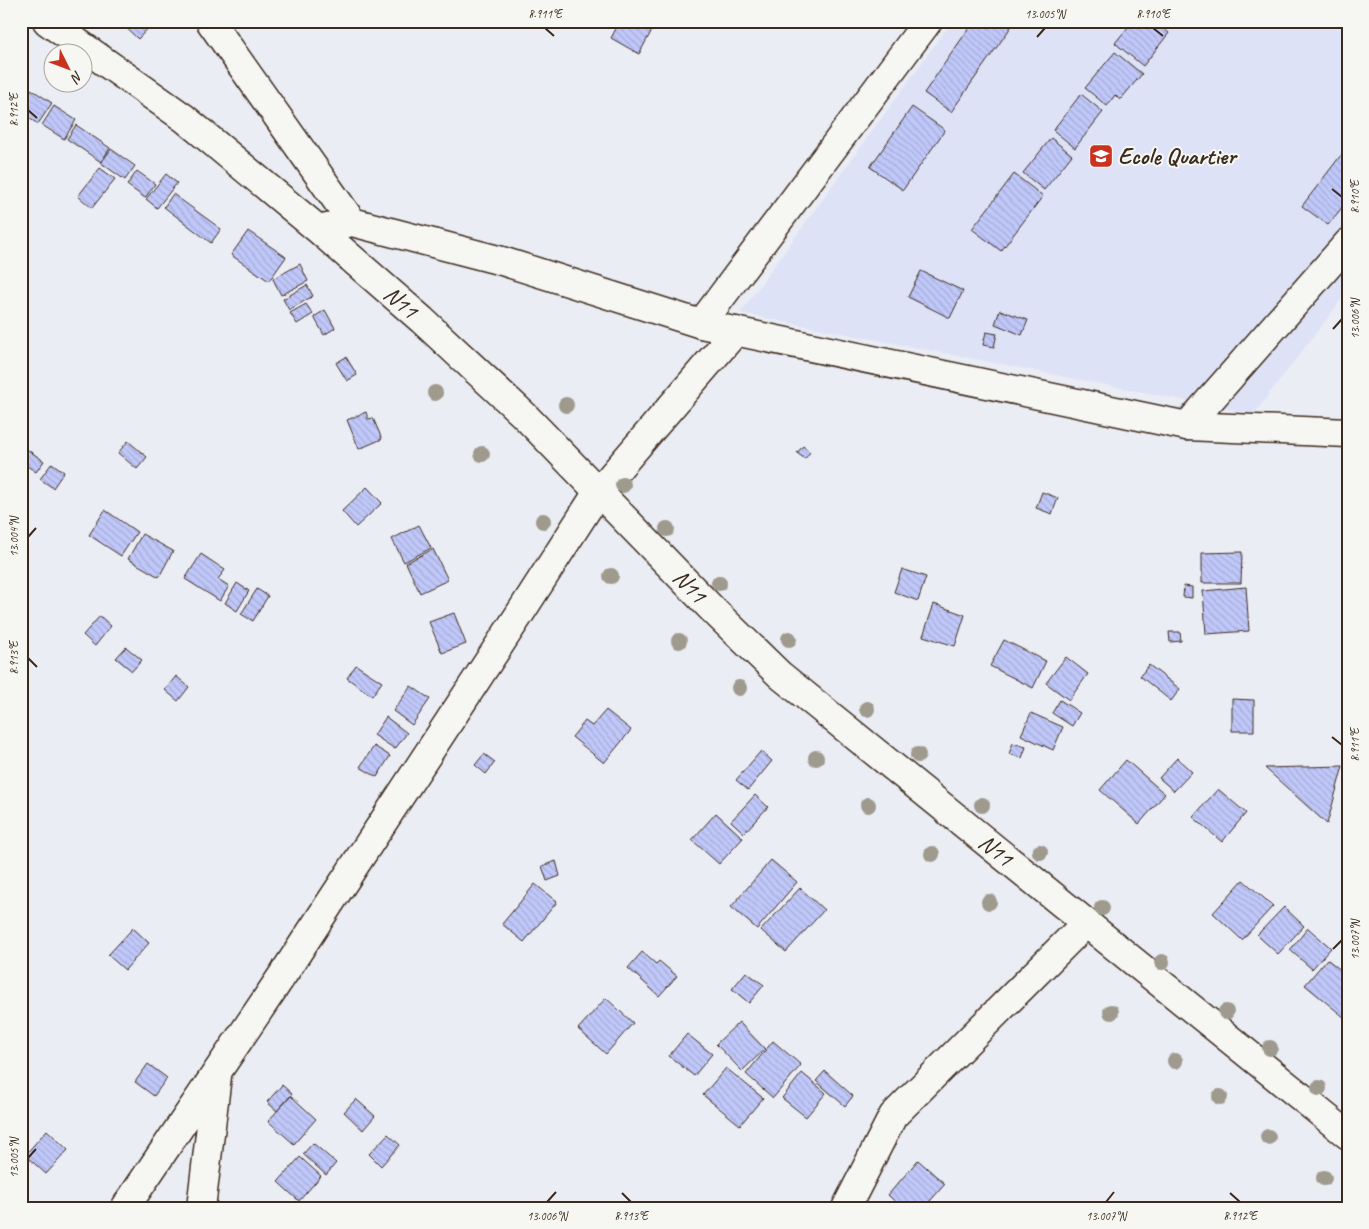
<svg xmlns="http://www.w3.org/2000/svg" width="1369" height="1229" font-family="Caveat,sans-serif">
<style>
.built{fill:#dee2f6}
.building{fill:url(#building-back-hatch);stroke:#3b2a1e}
.lines{fill:none;stroke-linecap:round;stroke-linejoin:round}
.minor-casing{stroke:#3b2a1e;stroke-width:31}
.major-casing{stroke:#3b2a1e;stroke-width:31}
.minor{stroke:#f6f6f2;stroke-width:28}
.major{stroke:#f6f6f2;stroke-width:28}
.tree{fill:#9f9a8e}
.ticks{fill:none;stroke:#3b2a1e;stroke-width:2}
.labels{text-anchor:middle;dominant-baseline:central;stroke-width:4;stroke-linejoin:round;paint-order:stroke}
.poi-label{font-size:24px;font-weight:bold;fill:#3b2a1e;stroke:#f6f6f2;text-anchor:start}
.street-label{font-size:24px;fill:#3b2a1e;stroke:#f6f6f2}
.neatline{fill:none;stroke:#3b2a1e;stroke-width:2}
.ticks-label{font-size:12px;text-anchor:middle;fill:#3b2a1e}
</style>
<defs>
<pattern id="building-back-hatch" width="6" height="6" patternUnits="userSpaceOnUse" patternTransform="scale(1.25)"><rect width="6" height="6" fill="#c0c8fa"/><path d="M-1 5l2 2M0 0l6 6M5-1l2 2" fill="none" stroke="#a6acd6"/></pattern>
</defs>
<rect width="100%" height="100%" fill="#ebedf4"/>
<filter id="ink" filterUnits="userSpaceOnUse"><feTurbulence type="fractalNoise" baseFrequency=".02" numOctaves="2"/><feDisplacementMap in="SourceGraphic" scale="10" xChannelSelector="R" yChannelSelector="G"/><feConvolveMatrix kernelMatrix="1 2 1 2 8 2 1 2 1" color-interpolation-filters="sRGB"/></filter>
<g filter="url(#ink)">
<path class="built" d="M952,21h396v270l-94,123 -514,-101z"/>
<path class="building" d="M119,21h36l-17,18z
M620,21h37l-18,33 -28,-16z
M974,21h29l8,6 -60,85 -27,-19z
M1133,21h22l14,12 -26,33 -28,-23z
M1115,52l27,22 -22,26 -5,-5 -8,11 -22,-18z
M21,88l7,4 -7,11z
M31,89l21,14 -14,21 -17,-11v-8z
M1081,94l22,18 -28,36 -22,-18z
M54,106l22,14 -12,19 -22,-14z
M912,107l33,23 -42,60 -33,-23z
M76,125l34,23 -9,14 -34,-23z
M1051,138l21,17 -28,35 -21,-17z
M1348,146v54l-20,25 -26,-19z
M111,149l24,17 -10,14 -24,-17z
M100,168l15,11 -23,29 -14,-12z
M137,171l18,13 -10,14 -18,-13z
M166,174l11,9 -20,25 -11,-9z
M1014,174l29,22 -42,55 -29,-22z
M173,194l48,35 -10,14 -47,-36z
M248,231l38,26 -17,24 -38,-26z
M300,264l8,17 -27,14 -8,-16z
M921,271l42,20 -13,27 -42,-21z
M307,285l6,11 -24,14 -6,-11z
M306,304l7,10 -16,10 -7,-11z
M325,310l10,18 -11,7 -10,-18z
M1000,310l28,10 -6,15 -27,-11z
M986,332l11,2 -3,13 -11,-2z
M346,357l11,18 -10,6 -11,-18z
M366,412l2,7 5,-1 9,21 -23,10 -12,-29z
M128,441l19,16 -10,12 -19,-16z
M803,446l7,6 -5,7 -8,-6z
M25,448l19,13 -8,11 -15,-10v-8z
M52,463l12,9 -11,16 -13,-9z
M367,487l15,16 -26,24 -14,-16z
M1042,492l16,6 -6,16 -16,-6z
M105,510l32,22 -16,24 -32,-21z
M419,525l12,23 -27,14 -12,-23z
M142,534l31,17 -14,26 -31,-18z
M433,549l15,31 -28,13 -14,-30z
M1242,552l-1,31h-39v-30z
M201,554l24,16 -7,9 11,7 -9,15 -35,-22z
M902,569l24,8 -8,24 -24,-9z
M237,583l12,8 -12,20 -12,-8z
M1184,586l8,1v11l-9,-1z
M1246,587l3,44 -43,3 -3,-43z
M257,589l11,7 -15,25 -12,-7z
M934,604l31,11 -10,31 -32,-10z
M454,613l12,31 -24,9 -13,-31z
M100,616l11,10 -16,20 -12,-11z
M1169,632h11l1,9 -11,1z
M1004,640l42,21 -13,27 -43,-22z
M126,647l16,13 -10,11 -16,-13z
M1066,657l22,17 -19,26 -23,-17z
M356,665l26,17 -10,14 -25,-18z
M1149,665l31,24 -9,12 -31,-25z
M176,676l13,11 -11,14 -13,-11z
M411,686l19,13 -18,26 -19,-14z
M1232,699l22,1v31h-22z
M1060,700l20,13 -8,13 -20,-13z
M606,710l25,20 -27,33 -32,-26 13,-16 7,5z
M1031,713l32,14 -10,23 -32,-15z
M386,717l21,16 -12,16 -21,-14z
M1013,743l13,4 -4,11 -13,-4z
M374,746l16,10 -13,21 -17,-10z
M761,751l11,10 -24,29 -12,-10z
M484,754l11,8 -9,12 -11,-9z
M1177,758l15,14 -18,19 -15,-13z
M1126,760l39,34 -26,30 -39,-34z
M1343,766l-16,58 -62,-56z
M1218,789l28,24 -24,29 -29,-25z
M755,795l13,12 -24,26 -13,-12z
M716,813l27,25 -24,26 -27,-24z
M771,860l26,22 -40,47 -26,-22z
M556,861l4,15 -13,5 -5,-15z
M1243,880l30,26 -31,34 -29,-27z
M535,884l22,18 -33,40 -22,-18z
M800,888l24,22 -38,42 -25,-22z
M1284,907l20,19 -26,28 -21,-19z
M133,928l16,15 -24,27 -17,-15z
M1308,928l23,20 -19,21 -22,-19z
M642,952l14,12 3,-3 18,15 -18,20 -31,-28z
M1327,959l21,17v38l-3,4 -40,-33z
M746,972l18,13 -15,18 -17,-14z
M606,998l27,25 -27,31 -28,-25z
M739,1022l26,27 -23,22 -26,-27z
M687,1034l25,20 -18,22 -25,-20z
M773,1041l28,24 -28,33 -27,-24z
M148,1064l19,14 -13,18 -19,-14z
M726,1068l37,30 -23,27 -37,-30z
M825,1071l28,25 -8,10 -29,-25z
M802,1073l24,20 -20,24 -24,-19z
M282,1085l10,9 -15,17 -10,-9z
M291,1096l25,23 -22,25 -26,-23z
M356,1099l19,17 -12,14 -19,-18z
M47,1130l21,20 -22,24 -21,-19z
M388,1134l12,11 -19,21 -12,-12z
M313,1143l23,20 -10,12 -23,-21z
M300,1157l21,19 -22,25 -21,-19z
M918,1160l27,24 -21,24h-22l-14,-13z"/>
<g class="lines">
<defs>
<path id="minor" d="M210,21l142,201
M701,324l227,-303
M1187,426l161,-183
M125,1208l161,-238 233,-355 79,-123 138,-161
M201,1208l16,-132
M846,1208l47,-92 193,-193"/>
<path id="major" d="M47,21l137,97 135,112 103,90 102,95 189,195 67,65 568,460
M319,230l33,-8 150,39 199,63 486,102 161,7"/>
</defs>
<use href="#minor" class="minor-casing"/>
<use href="#major" class="major-casing"/>
<use href="#minor" class="minor"/>
<use href="#major" class="major"/>
</g>
<g class="tree">
<circle cx="435" cy="393" r="8"/>
<circle cx="566" cy="405" r="8"/>
<circle cx="482" cy="454" r="8"/>
<circle cx="623" cy="485" r="8"/>
<circle cx="543" cy="521" r="8"/>
<circle cx="667" cy="529" r="8"/>
<circle cx="611" cy="576" r="8"/>
<circle cx="719" cy="583" r="8"/>
<circle cx="789" cy="639" r="8"/>
<circle cx="679" cy="641" r="8"/>
<circle cx="739" cy="688" r="8"/>
<circle cx="867" cy="709" r="8"/>
<circle cx="918" cy="755" r="8"/>
<circle cx="816" cy="758" r="8"/>
<circle cx="868" cy="805" r="8"/>
<circle cx="982" cy="805" r="8"/>
<circle cx="1040" cy="852" r="8"/>
<circle cx="932" cy="854" r="8"/>
<circle cx="989" cy="902" r="8"/>
<circle cx="1102" cy="908" r="8"/>
<circle cx="1162" cy="962" r="8"/>
<circle cx="1111" cy="1012" r="8"/>
<circle cx="1226" cy="1012" r="8"/>
<circle cx="1270" cy="1048" r="8"/>
<circle cx="1175" cy="1061" r="8"/>
<circle cx="1319" cy="1088" r="8"/>
<circle cx="1220" cy="1097" r="8"/>
<circle cx="1268" cy="1137" r="8"/>
<circle cx="1324" cy="1178" r="8"/>
</g>
</g>
<path class="ticks" d="M545,28l9,8M1153,28l10,8M1037,37l8,-9M28,110l9,8M1332,189l10,8M1333,329l9,-10M28,537l8,-9M28,658l9,9M1332,737l10,8M1333,949l9,-9M28,1158l8,-9M622,1193l9,9M1230,1193l10,9M547,1202l9,-10M1106,1202l8,-10"/>
<defs>
<symbol id="school-square" viewBox="-11 -11 22 22"><rect x="-9" y="-9" width="18" height="18" rx="4" fill="#c8321e" stroke="#f6f6f2"/><path d="M0-5L7-2L0 1L-7-2ZM-4 1L0 2.5L4 1V4Q0 6-4 4Z" fill="#fff"/></symbol>
</defs>
<g fill-rule="evenodd">
<use href="#school-square" x="1087" y="142" width="28" height="28"/>
</g>
<g class="labels">
<g class="poi-label">
<text x="1118" y="156">Ecole Quartier</text>
</g>
<g class="street-label">
<text transform="translate(401 302) rotate(41)">N11</text>
<text transform="translate(690 586) rotate(46)">N11</text>
<text transform="translate(996 850) rotate(39)">N11</text>
</g>
</g>
<rect width="1369" height="1229" fill="none" stroke="#f6f6f2" stroke-width="55"/>
<g transform="translate(68 68) rotate(132)"><circle r="24" fill="#f6f6f2" stroke="#aba49d"/>
<path d="M0-4L9 19L0 12L-9 19Z" fill="#c8321e"/>
<text y="-8" font-size="14" font-weight="bold" text-anchor="middle" fill="#3b2a1e">N</text>
</g>
<rect x="28" y="28" width="1314" height="1174" class="neatline"/>
<g class="ticks-label">
<text x="545" y="18">8.911°E</text>
<text x="1045" y="18">13.005°N</text>
<text x="1153" y="18">8.910°E</text>
<text transform="translate(14 110) rotate(-90)" y="4">8.912°E</text>
<text transform="translate(1355 197) rotate(-90)" y="4">8.910°E</text>
<text transform="translate(1355 319) rotate(-90)" y="4">13.006°N</text>
<text transform="translate(14 537) rotate(-90)" y="4">13.004°N</text>
<text transform="translate(14 658) rotate(-90)" y="4">8.913°E</text>
<text transform="translate(1355 745) rotate(-90)" y="4">8.911°E</text>
<text transform="translate(1355 940) rotate(-90)" y="4">13.007°N</text>
<text transform="translate(14 1158) rotate(-90)" y="4">13.005°N</text>
<text x="547" y="1220">13.006°N</text>
<text x="631" y="1220">8.913°E</text>
<text x="1106" y="1220">13.007°N</text>
<text x="1240" y="1220">8.912°E</text>
</g>
</svg>
